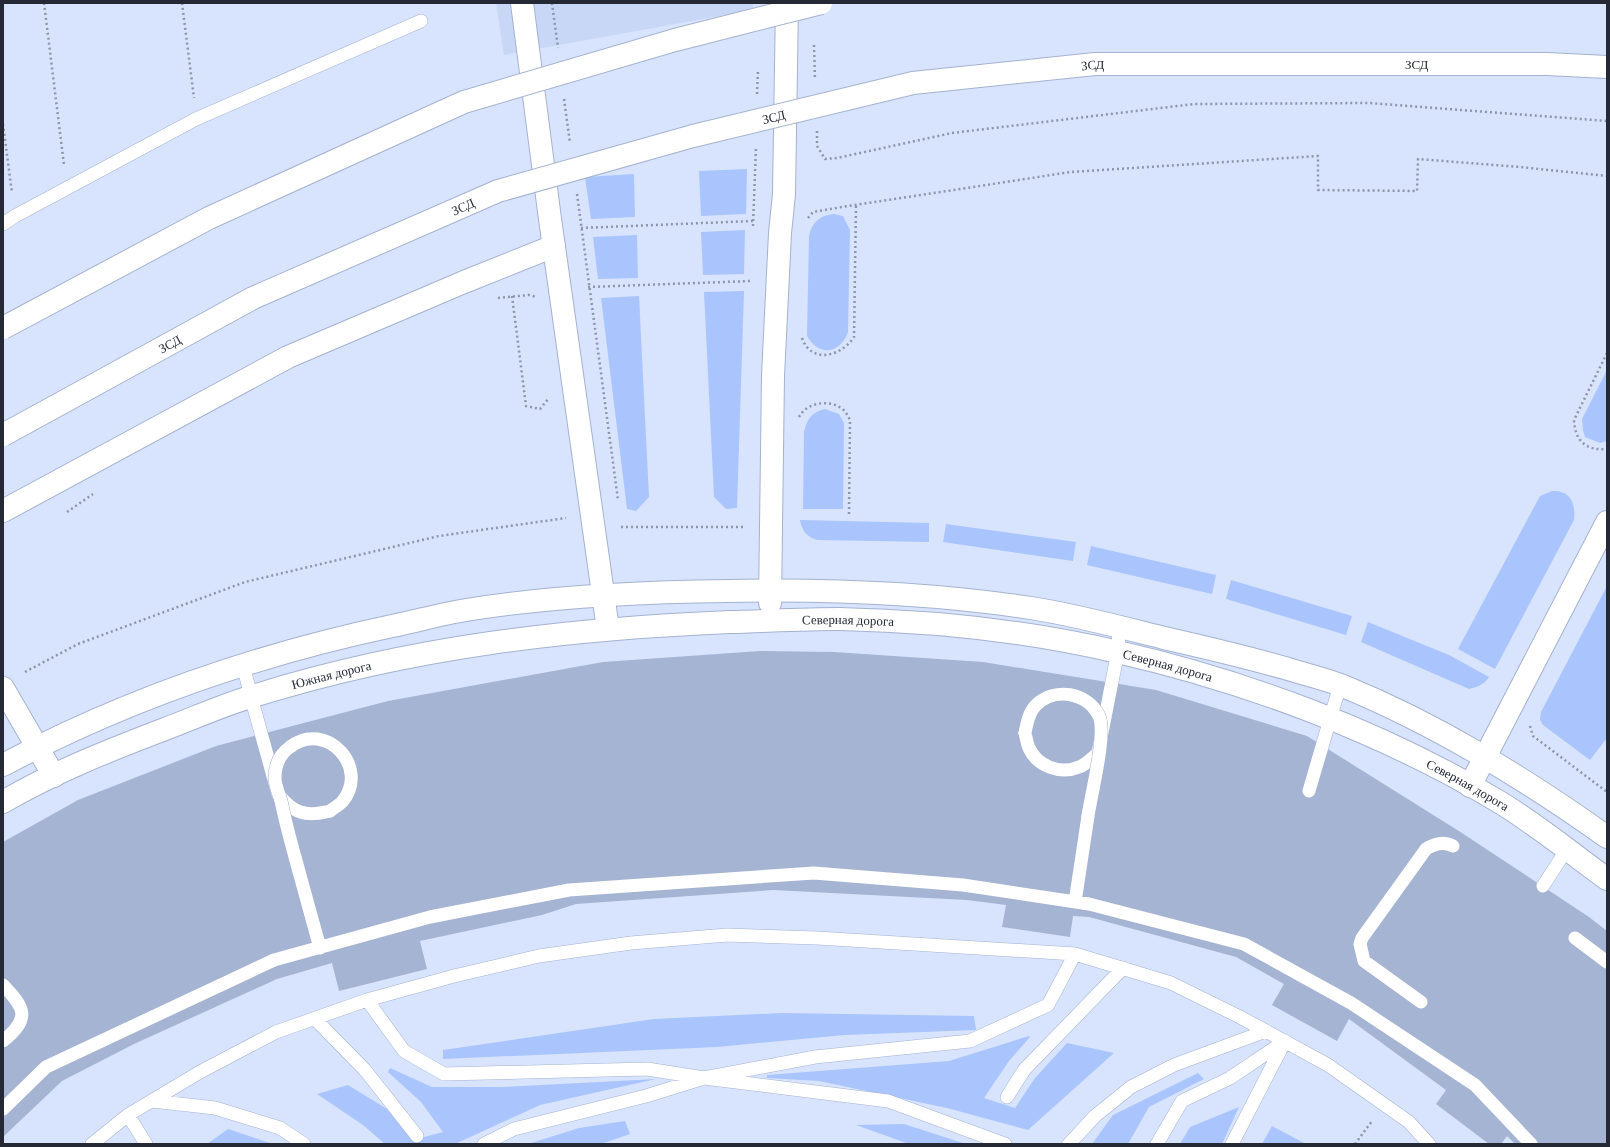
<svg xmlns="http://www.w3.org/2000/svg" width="1610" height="1147" font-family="'Times New Roman',serif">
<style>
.built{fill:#c9d7f6}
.green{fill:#aac4fe}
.building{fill:#a6b4d3}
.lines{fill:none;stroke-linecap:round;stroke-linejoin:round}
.service-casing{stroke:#a4b2d1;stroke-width:14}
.minor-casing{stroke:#a4b2d1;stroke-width:24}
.path{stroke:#8c95a9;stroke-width:2.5;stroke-dasharray:2 3;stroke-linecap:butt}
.service{stroke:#fff;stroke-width:13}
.minor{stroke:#fff;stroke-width:22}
.service-bridge-casing{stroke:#a4b2d1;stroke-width:14;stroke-linecap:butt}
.motorway-bridge-casing{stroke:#a4b2d1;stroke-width:24;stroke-linecap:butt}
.service-bridge{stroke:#fff;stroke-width:13}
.motorway-bridge{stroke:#fff;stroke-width:22}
.labels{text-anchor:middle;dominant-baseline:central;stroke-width:4;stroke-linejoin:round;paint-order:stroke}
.street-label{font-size:13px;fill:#242935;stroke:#d8e4fe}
</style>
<rect width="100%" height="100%" fill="#d8e4fe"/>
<path class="built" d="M496,3h257v7l-249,45z"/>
<path class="green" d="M747,169l-1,45 -45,2 -2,-45z
M634,174l1,43 -44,2 -6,-42z
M834,214l9,2 7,14 -2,102c-8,22 -29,25 -41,4l2,-100c3,-14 11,-21 25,-22z
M745,230l-1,44 -41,1 -2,-43z
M637,235l1,43 -40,1 -5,-42z
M744,291l-7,217 -11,1 -12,-12 -10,-205z
M639,296l10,201 -13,14 -9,-2 -26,-211z
M1607,370v71l-7,2 -15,-6 -2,-7 -1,-11z
M825,409l14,5 5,9 -1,86h-40l1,-77c3,-13 8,-20 21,-23z
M1552,491c18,-1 24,12 22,29l-79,149 -37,-20 82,-153z
M800,520l129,3v19l-112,-2c-11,-4 -15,-9 -17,-20z
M946,524l130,18 -3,19 -130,-19z
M1091,546l125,29 -4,19 -125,-29z
M1231,580l121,36 -6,19 -120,-36z
M1607,586v152l-17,22 -47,-35 -3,-5 1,-8z
M1368,622l81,33 40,22c-5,8 -12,10 -20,12l-108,-47z
M781,1013l193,3 2,14 -131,5 -128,12 -274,12v-9l211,-31z
M1029,1036l1,1 -21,24 -25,37 31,10 20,-30 32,-35 47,10 -86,77 -81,-22 -128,-27 -52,-3v-3l182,-14z
M390,1068l42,19h69l155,-8 -116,26 -85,39h-70l-22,-19 -46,-31 31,-9 39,24 26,31 30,-8 -22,-30 -33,-30z
M1198,1073l6,6 -55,28 -21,37h-36l21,-29z
M1239,1107l-17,37h-42l10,-17z
M625,1121l5,13 -29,10h-73l51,-16z
M904,1124l62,20h-57l-53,-19z
M1272,1126l34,18h-44z
M228,1129l45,15h-66z"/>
<path class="building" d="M760,651l74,1 149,10 173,28 151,46 155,97 127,84 18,14v213h-92l-8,-8 -6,8h-12l-53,-40 10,-14 -97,-71 -12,22 -65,-36 12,-21 -48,-27 -147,-40 -16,-1 -3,21 -68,-10 4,-22 -39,-5 -194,-10 -197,14 -34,11 -122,26 7,28 -88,22 -7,-28 -55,16 -143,65 -72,37 -59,56v-295l75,-42 138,-54 172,-45 215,-39z"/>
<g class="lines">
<defs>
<path id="service" d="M3,224l12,-8 181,-97 225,-98
M243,664l8,33 27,97c16,20 28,23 52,17
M1025,733c1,4 2,10 4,15 8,18 31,27 50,19 7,-2 14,-10 19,-14l20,-102 1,-24
M1309,791l31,-106
M295,857l25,91
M1543,886l24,-37
M1075,902l13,-86
M1575,938l32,24
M3,985c22,23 28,33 0,56
M367,1000l37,51 40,23 203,-5 57,9 111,-21 155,-16 78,-36 27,-51
M1421,1002l-57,-41 -4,-17 2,-6 64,-89c8,-5 18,-8 27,-3
M315,1019l50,51 52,66
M1007,1097l17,-27 99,-102
M152,1101l63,7 65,20 24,16
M3,1109l43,-42 228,-107 156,-43 139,-27 245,-17 149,12 126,19 155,40 107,59 124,82 56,59
M128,1115l18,29
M92,1144l36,-29 72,-43 76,-40 91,-32 87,-24 85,-20 92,-13 96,-8 90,3 258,16 96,29 69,34 88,48 81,57 20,22
M484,1144l30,-15 132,-33 58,-18 184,23 117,43
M1069,1144l26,-28 36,-29 43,-22 92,-34
M1157,1144l25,-43 48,-23 55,-37
M1232,1144l52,-101"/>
<g id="minor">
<path d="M522,3l28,216 58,410"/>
<path d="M3,511l285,-154 176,-75 90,-36"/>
<path d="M770,603l3,-227 7,-143 4,-39 3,-191"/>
<path d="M3,688l51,88"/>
<path d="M3,765c122,-65 253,-110 389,-139 25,-5 49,-12 74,-16 86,-14 175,-18 262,-19 101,-2 203,2 303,17 45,7 89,19 133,30 44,10 87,20 131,33 16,5 33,9 48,15 95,39 181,92 264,151"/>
<path d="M1470,786l137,-264"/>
<path id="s1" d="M3,802c51,-30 107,-52 162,-73 29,-11 58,-24 88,-33 157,-49 313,-67 477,-74 37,-1 74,-3 110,-3 93,2 188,12 278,33 130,30 264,80 378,148 39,23 75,53 111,79"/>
</g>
</defs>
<use href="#service" class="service-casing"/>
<use href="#minor" class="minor-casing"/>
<path class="path" d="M44,3l20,162
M182,3l12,95
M552,3l6,45
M814,45l1,35
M757,94l1,-23
M564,99l6,44
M3,124l9,69
M817,131v15l8,13 12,-1 115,-25 242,-29 175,-1 238,18
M577,194l41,306
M808,218l5,-6 29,-5 229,-35 247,-16v34l99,1 1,-32 102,8 87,9
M753,226l3,-79
M581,228l172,-7
M588,287l163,-6
M512,296l14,110 14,3 9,-11
M498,298l31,-3 7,2
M802,338c9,26 39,19 52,-1l2,-132
M1607,353l-33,67c1,21 12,31 33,29
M799,417c7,-14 29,-18 42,-9 4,2 7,8 9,12l-1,94
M67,512l26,-18
M621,527h122v-2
M25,672l53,-28 167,-62 194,-46 127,-18
M1530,726l3,10 74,56
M1355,1144l17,-23"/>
<use href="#service" class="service"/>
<use href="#minor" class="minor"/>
<defs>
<path id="service-bridge" d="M1025,733c2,-10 4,-21 11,-28 19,-18 51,-13 63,11 8,17 -8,79 -11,100
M295,857c-5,-18 -10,-37 -14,-56 -2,-7 -6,-16 -6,-23 0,-13 5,-24 15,-31 36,-28 81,21 52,55 -3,3 -8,6 -12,9"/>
<g id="motorway-bridge">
<path d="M3,328l206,-110 255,-116 211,-62 146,-37"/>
<path id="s2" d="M3,435l250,-137 245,-107 195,-55 220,-53 182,-19h452l60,3"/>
</g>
</defs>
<use href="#service-bridge" class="service-bridge-casing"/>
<use href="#motorway-bridge" class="motorway-bridge-casing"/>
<use href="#service-bridge" class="service-bridge"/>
<use href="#motorway-bridge" class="motorway-bridge"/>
</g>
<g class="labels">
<g class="street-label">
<text stroke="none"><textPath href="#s2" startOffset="1486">ЗСД</textPath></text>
<text stroke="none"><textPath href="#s2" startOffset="1162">ЗСД</textPath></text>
<text stroke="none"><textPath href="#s2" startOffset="838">ЗСД</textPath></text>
<text stroke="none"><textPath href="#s2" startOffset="514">ЗСД</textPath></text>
<text stroke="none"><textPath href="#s2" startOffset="190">ЗСД</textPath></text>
<text stroke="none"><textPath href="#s1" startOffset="874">Северная дорога</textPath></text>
<text stroke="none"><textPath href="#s1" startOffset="1198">Северная дорога</textPath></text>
<text stroke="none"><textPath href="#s1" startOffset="353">Южная дорога</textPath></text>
<text stroke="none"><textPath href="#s1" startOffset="1522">Северная дорога</textPath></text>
</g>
</g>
<rect width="1610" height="1147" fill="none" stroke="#242935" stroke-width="8"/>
</svg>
